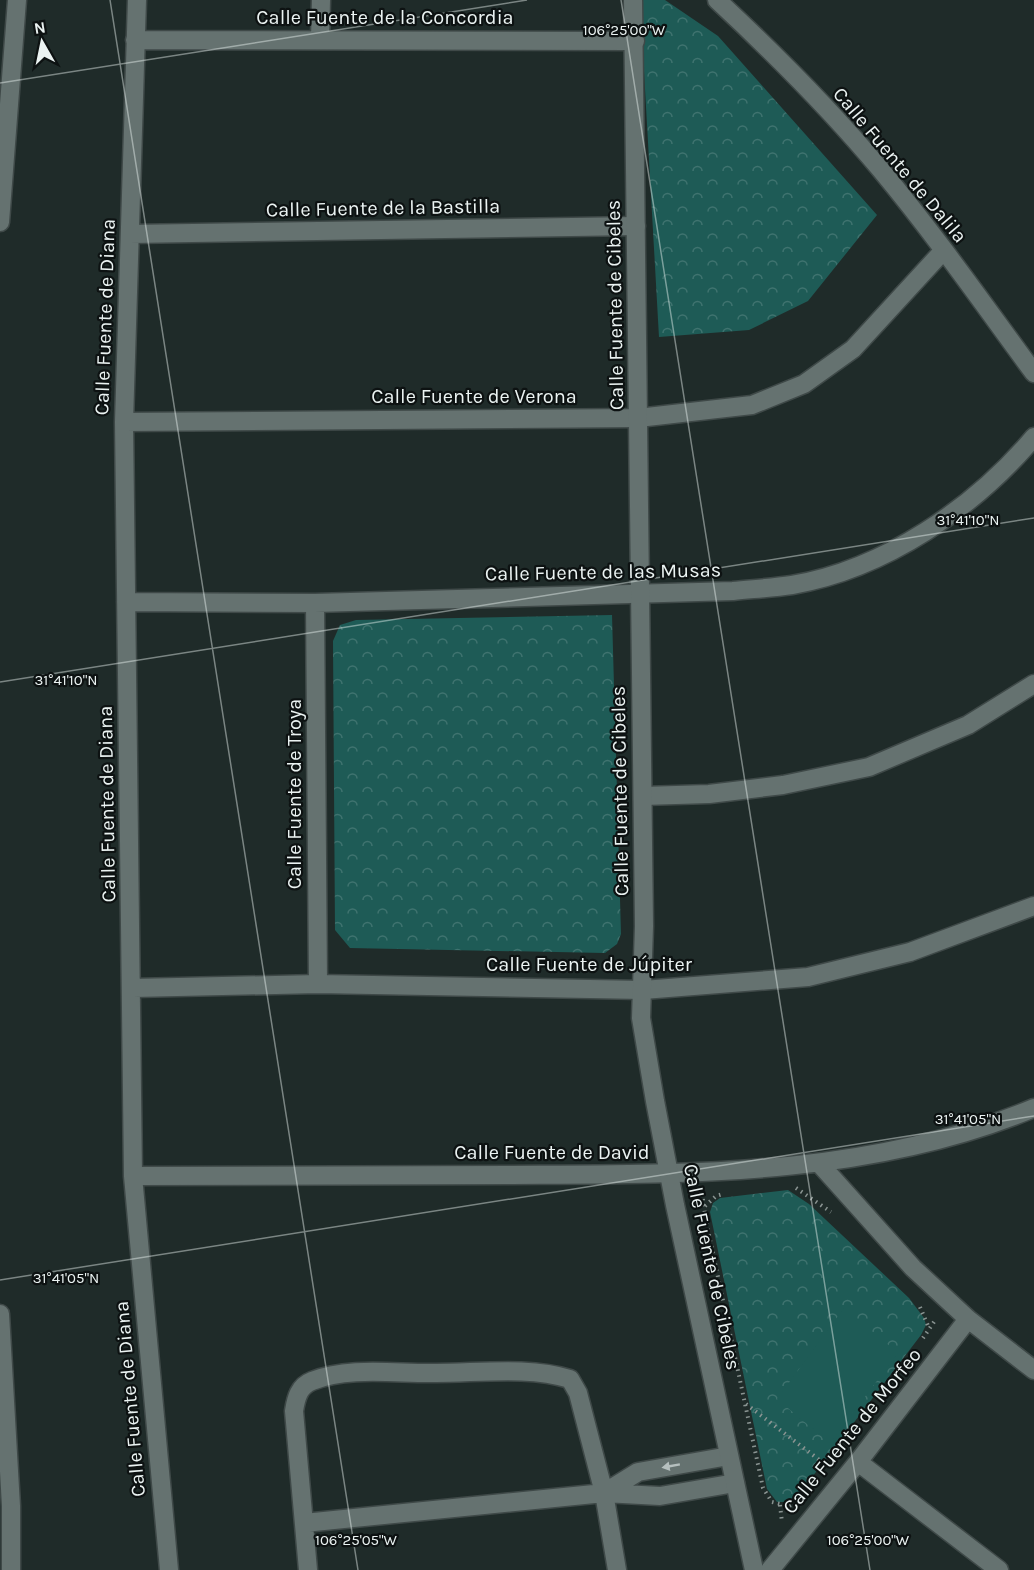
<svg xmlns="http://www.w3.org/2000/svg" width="1034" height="1570" font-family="Karla,sans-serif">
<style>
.park{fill:url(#park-crowns)}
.garden{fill:#1e5b56}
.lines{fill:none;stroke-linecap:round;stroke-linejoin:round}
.street-casing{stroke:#3f4948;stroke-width:21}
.secondary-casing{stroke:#3f4948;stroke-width:21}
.path{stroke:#8a9492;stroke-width:4;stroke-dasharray:1.5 4.5;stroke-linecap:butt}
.street{stroke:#657270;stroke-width:18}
.secondary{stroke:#657270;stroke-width:18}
.oneway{fill:#b5bfbe}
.ticks{fill:none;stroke:#ebf3f2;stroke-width:1.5;stroke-opacity:0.45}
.labels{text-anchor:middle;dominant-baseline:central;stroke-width:4.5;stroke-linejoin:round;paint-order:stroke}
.street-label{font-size:20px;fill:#ebf3f2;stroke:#0d1212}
.ticks-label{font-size:15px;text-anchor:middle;fill:#ebf3f2;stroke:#0d1212;stroke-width:4.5;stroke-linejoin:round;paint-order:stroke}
</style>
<defs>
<pattern id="park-crowns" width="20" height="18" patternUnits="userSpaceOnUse" patternTransform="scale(1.5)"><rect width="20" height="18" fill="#1e5b56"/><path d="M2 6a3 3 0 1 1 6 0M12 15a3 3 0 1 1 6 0" fill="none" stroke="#3f736f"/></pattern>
</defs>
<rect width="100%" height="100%" fill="#1f2b29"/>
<path class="park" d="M640,0h25l53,36 159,179 -69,86 -59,29 -90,7z
M612,615l9,319 -4,10 -12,9 -255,-5 -15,-18 -2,-289 7,-16 16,-5z
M788,1190l21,14 100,94 15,20 2,7 -5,10 -125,163 -6,4h-13l-10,-13 -57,-277 3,-9 7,-5z"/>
<path class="garden" d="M844,1308l54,45 -68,90 -53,-44z"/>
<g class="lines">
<defs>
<path id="street" d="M137,0l-13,422 9,754 36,394
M717,0c57,53 114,110 164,170 54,65 103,135 153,203
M135,40l500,1
M320,40l1,-40
M0,222l17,-222
M130,234l506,-8
M124,422l514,-4 114,-13 52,-21 49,-35 91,-99
M126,602l189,1 418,-12c19,-2 39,-3 59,-6 93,-16 182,-77 242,-148
M315,603l3,381
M643,796l66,-2 74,-9 86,-18 99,-42 66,-41
M133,988l185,-4 325,6 165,-13 102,-25 124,-46
M819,1163l94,105 55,51 66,51
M133,1176c127,0 253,-1 379,-1 176,-1 357,2 522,-67
M0,1314l11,192v64
M858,1462l141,108
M604,1493l34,-21 91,-16
M304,1523l300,-30 56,3 75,-13
M308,1570l-14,-159c2,-13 5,-25 18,-30 37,-15 86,-7 124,-8 43,0 93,-7 134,6l8,14 26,100 13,77
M770,1570l88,-108 110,-143"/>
<path id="secondary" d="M633,0l11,926 -3,92 14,83 20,104 79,365"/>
</defs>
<use href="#street" class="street-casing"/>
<use href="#secondary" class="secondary-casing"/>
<path class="path" d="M796,1188l35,24
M702,1193l4,28 57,267 9,14 17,4 7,-3
M705,1206l11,-10 7,-2
M920,1307l9,21
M923,1338l13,-19
M746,1404l80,61
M780,1505l2,17"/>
<use href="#street" class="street"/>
<use href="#secondary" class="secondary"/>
</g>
<defs><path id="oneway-solid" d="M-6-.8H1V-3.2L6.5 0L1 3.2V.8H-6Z" transform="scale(1.5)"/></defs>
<use class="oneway" href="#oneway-solid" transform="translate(671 1466) rotate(170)"/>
<path class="ticks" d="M110,0l248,1570M621,0l249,1570M0,83l527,-83M0,682l1034,-164M0,1280l1034,-164"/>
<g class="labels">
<g class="street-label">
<text x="385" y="17">Calle Fuente de la Concordia</text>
<text transform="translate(900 165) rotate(50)">Calle Fuente de Dalila</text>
<text transform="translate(383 208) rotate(-1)">Calle Fuente de la Bastilla</text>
<text transform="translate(615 305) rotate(-91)">Calle Fuente de Cibeles</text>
<text transform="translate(105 317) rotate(-88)">Calle Fuente de Diana</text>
<text x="474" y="396">Calle Fuente de Verona</text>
<text transform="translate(603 572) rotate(-1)">Calle Fuente de las Musas</text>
<text transform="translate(620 791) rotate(-91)">Calle Fuente de Cibeles</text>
<text transform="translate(294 794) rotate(-90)">Calle Fuente de Troya</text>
<text transform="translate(107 804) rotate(-91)">Calle Fuente de Diana</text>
<text x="589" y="964">Calle Fuente de Júpiter</text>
<text x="552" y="1152">Calle Fuente de David</text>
<text transform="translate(712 1267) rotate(78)">Calle Fuente de Cibeles</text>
<text transform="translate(130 1399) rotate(-95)">Calle Fuente de Diana</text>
<text transform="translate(852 1431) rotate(-51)">Calle Fuente de Morfeo</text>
</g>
</g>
<g class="ticks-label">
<text x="624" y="35">106°25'00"W</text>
<text x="968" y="525">31°41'10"N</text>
<text x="66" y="685">31°41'10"N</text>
<text x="968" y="1124">31°41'05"N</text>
<text x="66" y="1283">31°41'05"N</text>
<text x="356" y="1545">106°25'05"W</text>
<text x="868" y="1545">106°25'00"W</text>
</g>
<g transform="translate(42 42) rotate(351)" stroke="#0d1212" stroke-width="4.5" paint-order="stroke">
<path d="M0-4.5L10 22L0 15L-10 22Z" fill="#ebf3f2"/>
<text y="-9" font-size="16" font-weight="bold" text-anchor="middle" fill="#ebf3f2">N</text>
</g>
</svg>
